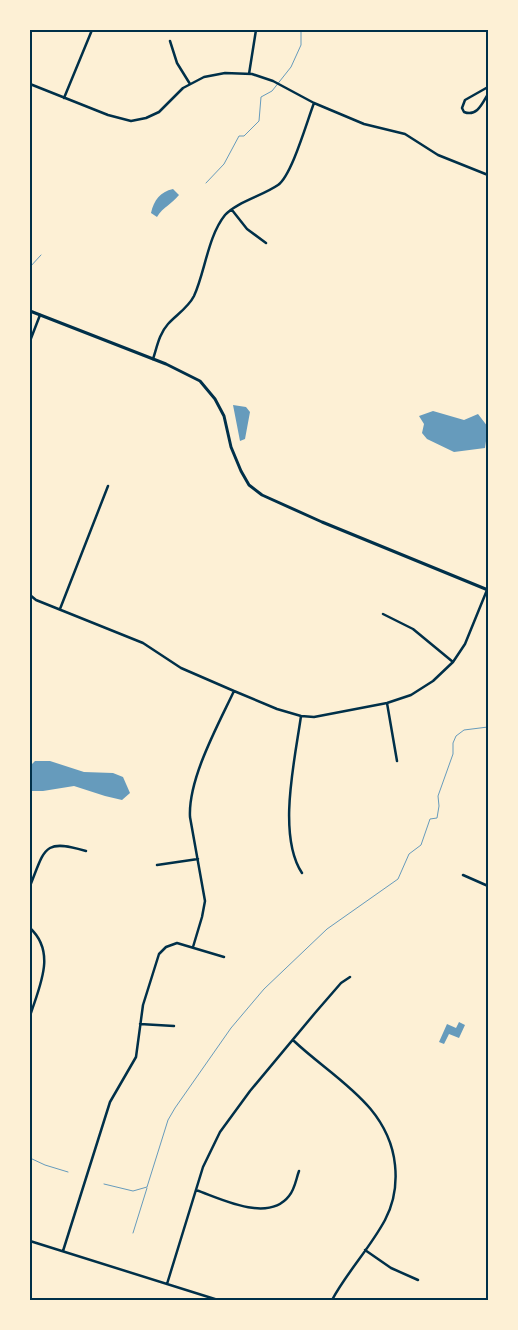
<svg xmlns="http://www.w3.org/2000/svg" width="518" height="1330" font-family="Georgia,serif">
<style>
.water{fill:#669bbc}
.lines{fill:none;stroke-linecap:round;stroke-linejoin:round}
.stream{stroke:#669bbc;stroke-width:1}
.minor{stroke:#003049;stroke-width:2.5}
.tertiary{stroke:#003049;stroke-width:3}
.neatline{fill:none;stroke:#003049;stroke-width:2}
</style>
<rect width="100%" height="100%" fill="#fdf0d5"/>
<path class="water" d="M173,189l6,6c-7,9 -16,12 -22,22l-6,-4c3,-13 9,-21 22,-24z
M233,405l13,2 4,5 -5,27 -5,2z
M433,411l31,9 14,-6 10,13 -3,21 -31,4 -27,-13 -5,-6 2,-9 -5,-8z
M35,761h15l34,11 29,1 10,4 7,16 -8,7 -17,-4 -31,-10 -31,5h-13v-25z
M459,1022l6,3 -6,13 -10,-4 -5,10 -5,-2 8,-18 9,4z"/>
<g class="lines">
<path class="stream" d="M206,183l18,-19 15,-28h5l15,-15 2,-24 11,-6 19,-24 10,-22v-15
M30,267l11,-12
M30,1158l15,7 23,7
M104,1184l29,7 14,-4 21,-67 7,-12 56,-80 33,-39 63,-60 71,-50 11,-25 12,-9 9,-26 7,-1 2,-12 -1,-10 15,-42v-11l3,-7 8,-6 24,-3
M133,1233l14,-45"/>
<path class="minor" d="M170,41l7,22 13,21
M249,74l7,-44
M30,84l78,31 23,6 15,-3 13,-6 24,-24 21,-11 21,-4 27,1 21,7 41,22 50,21 41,10 33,21 50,20
M488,87l-23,13 -3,8 2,4c13,5 18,-8 24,-18
M64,98l28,-68
M232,210l15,19 19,14
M30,341l10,-26
M153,359c4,-12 6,-25 15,-35 8,-9 20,-16 26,-28 11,-24 14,-60 31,-81 12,-13 37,-19 53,-30 14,-10 29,-64 36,-82
M30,595l6,5 107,43 38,25 53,23 43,18 24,7 13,1 73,-14 24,-8 22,-14 20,-19 12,-18 22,-54
M60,609l48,-123
M383,614l30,15 40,33
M387,703l10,58
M301,716c-6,43 -24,119 1,157
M157,865l41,-6
M463,875l25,11
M30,886c15,-37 13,-48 56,-35
M30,928c27,25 9,59 0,88
M193,947l9,-30 3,-16 -15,-84c-2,-38 28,-92 44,-126
M140,1024l34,2
M294,1041c39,37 95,64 101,124 2,19 -1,38 -10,55 -15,28 -38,52 -53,80
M196,1190c26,9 72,33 93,6 6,-7 7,-17 10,-25
M30,1241l188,59
M365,1250l26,18 27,12
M63,1251l47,-149 26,-45 7,-52 16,-51 7,-7 11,-4 47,14
M167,1284l36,-117 17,-35 30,-41 65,-78 26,-30 9,-6"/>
<path class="tertiary" d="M30,311l136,53 34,17 15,18 9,17 7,31 10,24 8,14 13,10 60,27 166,68"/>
</g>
<rect width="518" height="1330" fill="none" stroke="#fdf0d5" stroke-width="62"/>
<rect x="31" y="31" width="456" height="1268" class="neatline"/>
</svg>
